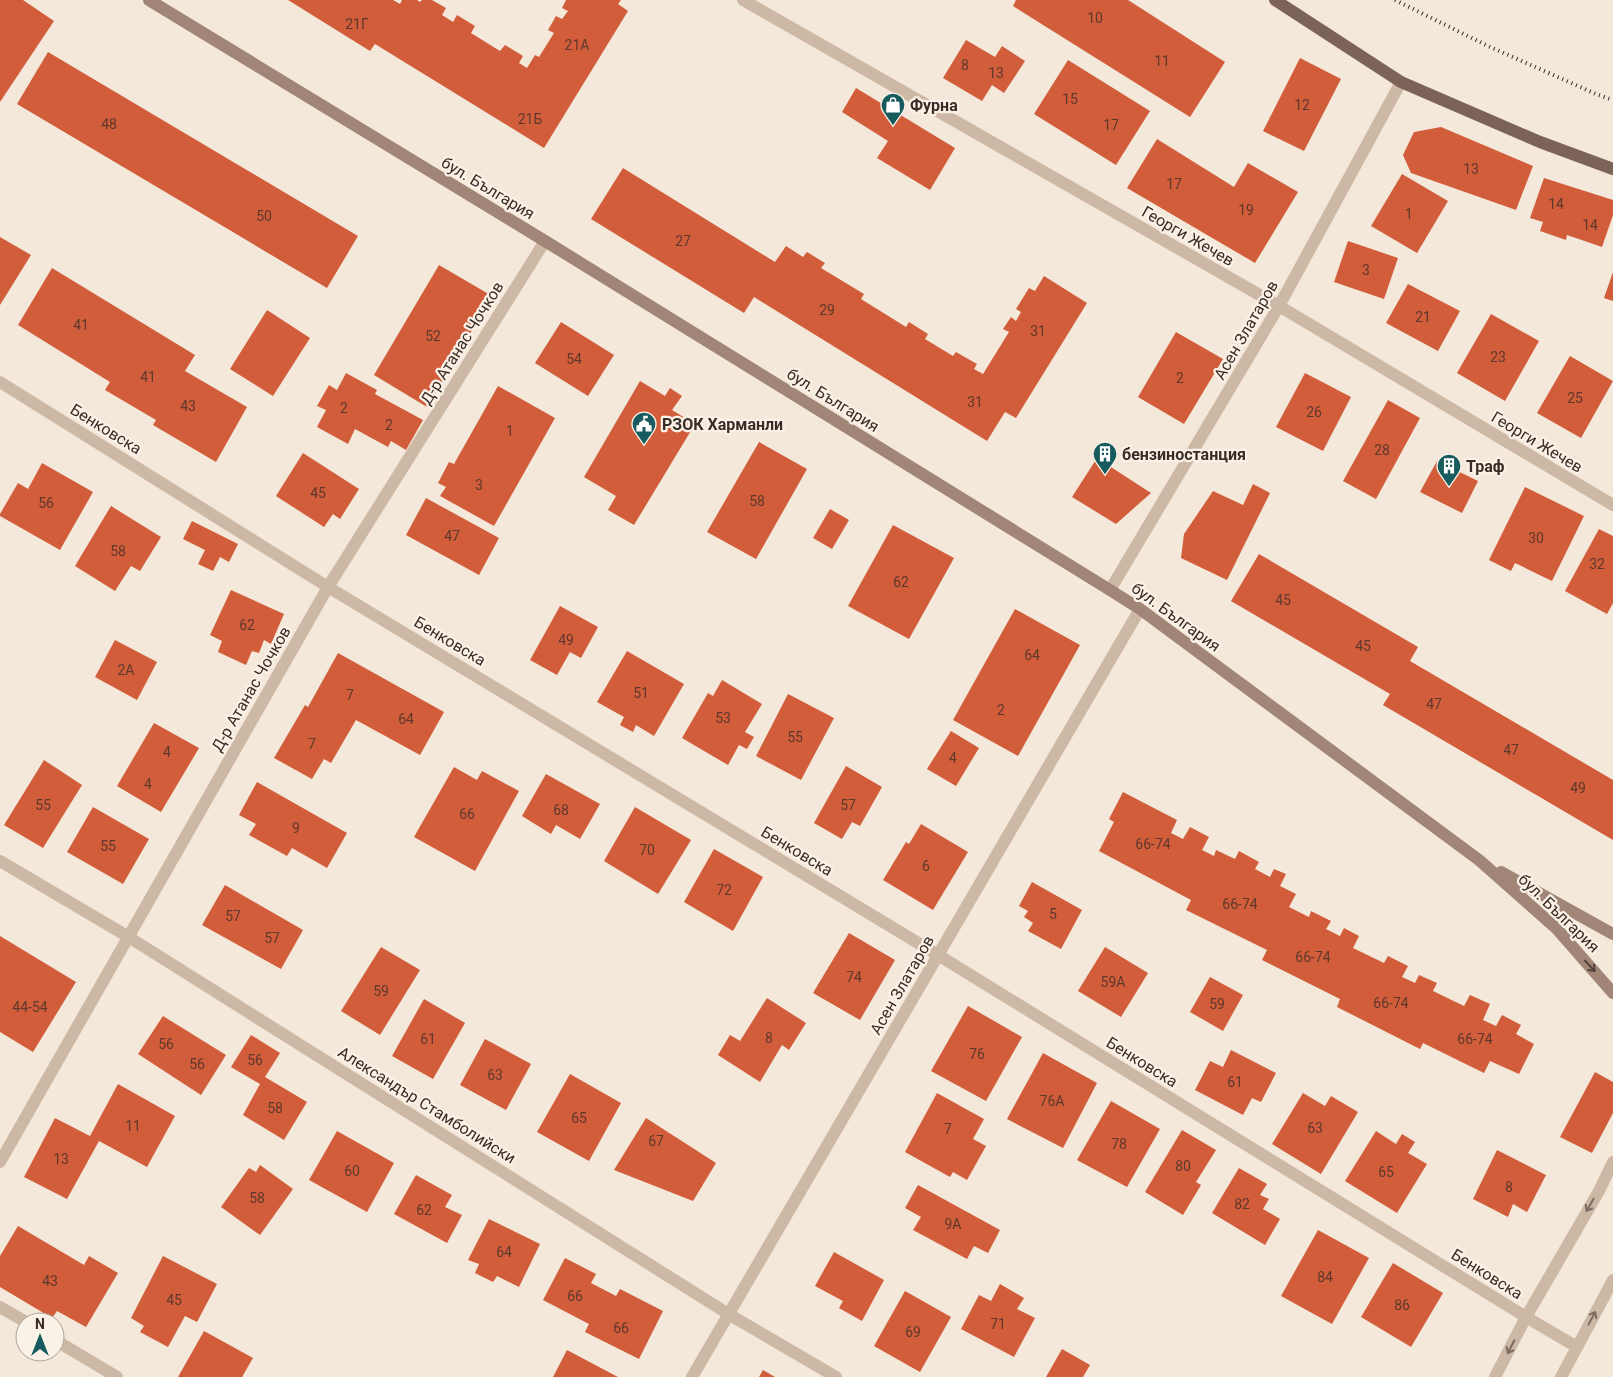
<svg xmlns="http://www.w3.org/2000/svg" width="1613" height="1377" font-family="Roboto,sans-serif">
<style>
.building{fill:#d15d3b}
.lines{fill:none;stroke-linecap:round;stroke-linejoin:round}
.street{stroke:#cdb7a5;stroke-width:12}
.secondary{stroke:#a18576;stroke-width:12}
.primary{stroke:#7c6357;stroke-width:12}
.rail{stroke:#392c27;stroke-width:4;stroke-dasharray:1 4;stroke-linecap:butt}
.oneway{stroke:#53423b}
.oneway2{stroke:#7c6b60}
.labels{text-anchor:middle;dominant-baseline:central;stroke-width:4.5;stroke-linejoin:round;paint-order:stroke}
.number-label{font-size:14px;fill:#5f382c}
.poi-label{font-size:16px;font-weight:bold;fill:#392c27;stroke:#fbf2e7;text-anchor:start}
.street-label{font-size:16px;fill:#392c27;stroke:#fbf2e7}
</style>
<rect width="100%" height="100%" fill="#f4e8da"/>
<path class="building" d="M0,0h23l31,21 -54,81z
M288,0h105l7,4 2,-4h15l3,2 2,-2h10l14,8 -4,7 11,7 4,-7 18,11 -4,7 29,18 5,-6 18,11 -4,7 8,5 8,-13 4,2 15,-24 -6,-3 8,-14 6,3 6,-8 -6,-3 4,-8h55l-3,4 10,7 -84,137 -169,-104 -5,7z
M1016,0h112l97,62 -35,55 -177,-111z
M966,40l29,17 7,-11 23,15 -21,32 -12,-8 -10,16 -39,-23z
M48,52l310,184 -31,52 -310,-184z
M1300,58l41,21 -37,72 -41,-20z
M1068,60l82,51 -34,54 -82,-51z
M856,88l99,60 -25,42 -53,-32 11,-17 -46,-29z
M1441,127l92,39 -17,44 -105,-37 -8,-18 11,-23z
M1157,139l77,48 14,-24 50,29 -43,71 -128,-75z
M623,168l152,94 11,-16 17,11 4,-5 18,11 -4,5 43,26 -3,5 45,28 3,-5 19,12 -3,5 28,17 3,-4 21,12 -3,5 9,5 26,-42 -6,-3 8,-12 5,4 5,-9 -5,-3 13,-21 6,3 9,-15 43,27 -71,115 -11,-6 -18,29 -233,-144 -10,16 -153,-94z
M1402,174l46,27 -31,52 -46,-27z
M1544,178l69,22v15l-11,32 -35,-12 -1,5 -26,-9 3,-9 -13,-4z
M0,237l31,18 -31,50z
M1348,241l50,17 -14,41 -50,-17z
M439,265l53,31 -65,111 -53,-32z
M52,268l143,87 -10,16 62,36 -31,55 -63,-37 3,-5 -51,-30 5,-8 -92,-57z
M1613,272v29l-9,-3z
M1408,284l52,27 -22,40 -52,-28z
M267,310l43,28 -37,58 -43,-27z
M1491,314l48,27 -34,60 -48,-28z
M561,322l53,33 -26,41 -53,-33z
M1176,332l47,27 -39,65 -46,-27z
M1570,356l43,25 -32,57 -44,-25z
M346,373l31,17 -2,4 48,26 -17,30 -15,-9 -3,6 -33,-18 -7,15 -31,-17 9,-17 -9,-4 12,-21 8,5z
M1305,373l46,24 -28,54 -47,-24z
M640,381l25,15 5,-8 12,8 -10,14 23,14 -61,101 -26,-15 8,-14 -32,-19z
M498,386l57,32 -61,108 -54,-30 6,-9 -8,-4 11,-21 5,2z
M1388,400l32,18 -44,81 -33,-18z
M759,442l48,27 -51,90 -49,-27z
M303,453l56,36 -19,30 -7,-5 -9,13 -48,-31z
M1097,458l54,35 -35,31 -44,-27z
M1437,461l41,20 -16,32 -42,-21z
M42,463l51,29 -33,58 -60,-34v-2l18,-31 10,6z
M1253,484l17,9 -43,87 -46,-22 3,-24 29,-43 30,14z
M1525,487l59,29 -32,65 -37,-18 -4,8 -22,-11z
M426,498l73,40 -20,37 -73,-40z
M111,506l50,31 -21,34 -9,-5 -16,25 -40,-25z
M830,509l19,11 -17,29 -19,-11z
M192,521l46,23 -9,18 -9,-5 -7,14 -15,-7 7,-14 -22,-11z
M893,525l61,33 -45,81 -61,-33z
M1599,529l14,7v67l-6,11 -42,-23z
M1259,554l159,93 -8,14 203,119v60l-230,-135 7,-11 -159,-93z
M231,590l53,24 -13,30 -7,-4 -5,13 -7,-2 -6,14 -28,-13 4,-11 -12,-6z
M560,606l38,21 -17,31 -11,-6 -13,23 -27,-15z
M1015,609l65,36 -62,111 -65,-36z
M115,640l42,22 -20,38 -42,-23z
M627,651l57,33 -30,52 -18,-11 -3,7 -13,-7 4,-8 -27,-15z
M338,653l106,59 -24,43 -64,-35 -25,43 -7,-4 -12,20 -38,-21 31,-53 3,2z
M722,680l40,24 -17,28 9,5 -7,12 -8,-4 -11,20 -46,-27 26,-45 5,3z
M788,694l46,24 -33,62 -45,-24z
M154,723l45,25 -38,64 -44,-26z
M951,731l28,17 -23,38 -29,-17z
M44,760l38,25 -39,63 -39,-23z
M846,766l36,21 -22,39 -8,-4 -10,17 -28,-16z
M454,767l23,13 5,-9 37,20 -44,80 -61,-34z
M546,774l54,30 -20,35 -24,-14 -5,9 -29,-18z
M257,782l90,51 -20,35 -35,-20 -5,8 -38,-21 7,-11 -17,-9z
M1123,792l54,28 -6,13 12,6 7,-12 19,10 -7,13 12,6 2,-6 19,9 4,-8 20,11 -4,7 15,8 4,-8 12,5 -6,12 16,8 -7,13 20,10 2,-6 20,10 -5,8 14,7 4,-8 15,8 -6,12 31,15 4,-7 20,10 -6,11 13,6 4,-8 18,8 -4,8 31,15 6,-11 20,9 -7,16 13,6 6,-11 19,10 -5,9 18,10 -15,30 -29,-13 -6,12 -61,-30 -3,6 -83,-42 3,-8 -78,-39 5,-10 -81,-40 5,-10 -92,-49 15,-29 -5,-3z
M93,807l56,32 -26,45 -56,-32z
M635,807l56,33 -33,54 -54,-33z
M921,824l47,28 -35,58 -50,-30 23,-38 3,2z
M714,849l49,28 -30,54 -49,-29z
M1032,882l50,28 -21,39 -33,-18 5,-8 -9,-6 4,-6 -9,-5z
M225,885l78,45 -22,39 -79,-44z
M849,933l46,27 -35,60 -47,-27z
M0,936l76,46 -43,70 -33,-20z
M381,947l39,23 -40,65 -39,-24z
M1105,947l43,26 -27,44 -43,-26z
M1210,977l33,18 -20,36 -33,-19z
M767,998l39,25 -17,27 -7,-5 -22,37 -42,-27 12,-20 10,6z
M424,999l41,24 -32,56 -41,-23z
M968,1006l54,31 -36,64 -55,-30z
M163,1016l63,39 -25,40 -63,-41z
M251,1035l29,18 -15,24 42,25 -23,38 -41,-25 17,-31 -29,-17z
M485,1039l46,25 -25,46 -46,-25z
M1231,1050l45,23 -15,29 -9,-4 -9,17 -48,-25 15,-29 13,6z
M1043,1053l54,30 -34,65 -56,-29z
M1595,1072l18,10v31l-21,40 -32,-16z
M570,1074l51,29 -32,58 -52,-29z
M118,1084l57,32 -28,51 -48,-26 -32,58 -43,-22 31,-59 35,18z
M937,1093l47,26 -11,20 13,7 -19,34 -14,-8 -3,5 -45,-25z
M1303,1093l22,13 6,-10 27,16 -37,62 -49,-30z
M1111,1101l49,28 -33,58 -50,-27z
M646,1118l70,45 -23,38 -79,-31z
M1182,1130l34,20 -20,32 5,3 -18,30 -38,-23z
M337,1131l57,32 -27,49 -58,-32z
M1376,1131l20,13 6,-10 13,8 -7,11 19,11 -30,49 -52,-32z
M1497,1150l49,25 -19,37 -14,-8 -5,13 -35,-18z
M260,1165l33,24 -33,46 -39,-28 28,-39 7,4z
M1239,1168l28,16 -7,11 9,4 -6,10 17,10 -15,26 -53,-32z
M416,1175l36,20 -7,12 17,8 -15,28 -53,-29z
M918,1185l82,45 -12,23 -14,-7 -7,13 -54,-29 8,-13 -16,-9z
M489,1219l51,25 -21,43 -22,-11 -4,6 -18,-9 4,-9 -11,-4z
M18,1226l66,39 5,-9 29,17 -32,54 -29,-16 -5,7 -52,-31v-31z
M1318,1230l51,28 -37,66 -51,-28z
M834,1252l50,28 -22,41 -23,-13 4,-7 -28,-15z
M163,1256l54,28 -20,38 -12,-6 -17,31 -28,-15 4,-6 -13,-8z
M565,1258l31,16 -5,9 25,13 4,-7 43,22 -24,48 -54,-27 4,-8 -46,-24z
M1393,1263l50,30 -32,54 -50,-30z
M1000,1284l24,14 -7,11 18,9 -21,39 -53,-28 18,-34 12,6z
M905,1291l46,26 -31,55 -46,-26z
M204,1331l49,27 -11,19h-64z
M1062,1349l28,16 -7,12h-37z
M567,1350l51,27h-65z
M763,1370l12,7h-16z"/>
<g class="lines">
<path class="street" d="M743,0l536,306 334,199
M0,382l328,205 610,368 588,362 51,30
M1110,590l169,-284 122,-224
M0,861l127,75 603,379 106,62
M0,1162l328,-575 217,-346
M0,1307l26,15
M55,1340l62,37
M692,1377l448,-768
M1495,1377l31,-60 73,-126 14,-29
M1561,1377l52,-97"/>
<path class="secondary" d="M149,0l396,241 565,349 30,19 339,251 78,69 56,64
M1501,872l112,62"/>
<path class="primary" d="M1275,0l126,82 139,60 73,27"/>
<path class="rail" d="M1395,0l93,46 108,48 17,6"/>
</g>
<defs><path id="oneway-shaft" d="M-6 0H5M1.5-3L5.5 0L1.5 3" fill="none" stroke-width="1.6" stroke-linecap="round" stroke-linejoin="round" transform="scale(1.25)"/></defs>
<use class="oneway" href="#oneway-shaft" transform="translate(1590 966) rotate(47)"/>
<g class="oneway2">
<use href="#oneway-shaft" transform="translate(1590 1205) rotate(120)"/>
<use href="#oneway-shaft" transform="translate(1592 1318) rotate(-62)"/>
<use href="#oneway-shaft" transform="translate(1511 1347) rotate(117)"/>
</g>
<defs>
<symbol id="shop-pin" viewBox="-11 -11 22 30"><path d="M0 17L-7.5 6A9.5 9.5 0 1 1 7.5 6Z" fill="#185b5e" stroke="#fbf2e7"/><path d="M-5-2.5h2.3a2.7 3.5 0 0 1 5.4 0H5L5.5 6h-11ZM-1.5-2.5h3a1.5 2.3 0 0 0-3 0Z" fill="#fff"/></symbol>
<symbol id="civic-pin" viewBox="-11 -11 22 30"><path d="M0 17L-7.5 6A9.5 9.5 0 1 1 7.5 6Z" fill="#185b5e" stroke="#fbf2e7"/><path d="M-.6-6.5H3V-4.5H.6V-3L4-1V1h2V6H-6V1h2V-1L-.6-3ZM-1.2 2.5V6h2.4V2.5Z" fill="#fff"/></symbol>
<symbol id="building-pin" viewBox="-11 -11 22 30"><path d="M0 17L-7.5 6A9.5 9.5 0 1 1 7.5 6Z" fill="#185b5e" stroke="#fbf2e7"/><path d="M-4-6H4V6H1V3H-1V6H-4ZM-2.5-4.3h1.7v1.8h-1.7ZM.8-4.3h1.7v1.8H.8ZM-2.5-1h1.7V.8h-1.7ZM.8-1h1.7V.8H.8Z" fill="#fff"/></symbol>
</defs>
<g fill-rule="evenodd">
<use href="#shop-pin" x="879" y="91" width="28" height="38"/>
<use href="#civic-pin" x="630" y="410" width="28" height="38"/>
<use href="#building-pin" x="1091" y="440" width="28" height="38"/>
<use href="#building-pin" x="1435" y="452" width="28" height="38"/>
</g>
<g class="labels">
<g class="number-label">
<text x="1095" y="18">10</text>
<text x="357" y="24">21Г</text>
<text x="577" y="45">21А</text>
<text x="1162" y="61">11</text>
<text x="965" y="65">8</text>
<text x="996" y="73">13</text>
<text x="1070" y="99">15</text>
<text x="1302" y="105">12</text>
<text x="530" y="119">21Б</text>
<text x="109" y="124">48</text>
<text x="1111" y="125">17</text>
<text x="1471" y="169">13</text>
<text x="1174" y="184">17</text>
<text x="1556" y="204">14</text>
<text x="1246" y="210">19</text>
<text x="1409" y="214">1</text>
<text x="264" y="216">50</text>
<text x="1590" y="225">14</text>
<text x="683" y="241">27</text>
<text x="1366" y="270">3</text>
<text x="827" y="310">29</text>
<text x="1423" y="317">21</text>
<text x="81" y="325">41</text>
<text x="1038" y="331">31</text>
<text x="433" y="336">52</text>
<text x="1498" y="357">23</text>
<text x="574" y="359">54</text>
<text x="148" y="377">41</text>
<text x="1180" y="378">2</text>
<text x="1575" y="398">25</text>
<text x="975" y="402">31</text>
<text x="188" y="406">43</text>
<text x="344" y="408">2</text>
<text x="1314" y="412">26</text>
<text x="389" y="425">2</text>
<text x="510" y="431">1</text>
<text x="1382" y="450">28</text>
<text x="479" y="485">3</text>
<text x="318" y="493">45</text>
<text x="757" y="501">58</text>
<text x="46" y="503">56</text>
<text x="452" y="536">47</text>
<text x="1536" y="538">30</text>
<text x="118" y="551">58</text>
<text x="1597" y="564">32</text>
<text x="901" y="582">62</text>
<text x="1283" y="600">45</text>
<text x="247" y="625">62</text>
<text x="566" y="640">49</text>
<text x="1363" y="646">45</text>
<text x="1032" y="655">64</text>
<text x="126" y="670">2А</text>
<text x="641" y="693">51</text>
<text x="350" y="695">7</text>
<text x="1434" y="704">47</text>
<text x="1001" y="710">2</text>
<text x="723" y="718">53</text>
<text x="406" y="719">64</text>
<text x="795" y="737">55</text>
<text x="312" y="744">7</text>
<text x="1511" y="750">47</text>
<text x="167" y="752">4</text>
<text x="953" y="758">4</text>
<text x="148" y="784">4</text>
<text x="1578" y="788">49</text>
<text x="43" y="805">55</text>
<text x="848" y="805">57</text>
<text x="561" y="810">68</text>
<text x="467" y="814">66</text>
<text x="296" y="828">9</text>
<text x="1153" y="844">66-74</text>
<text x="108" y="846">55</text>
<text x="647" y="850">70</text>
<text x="926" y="866">6</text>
<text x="724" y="890">72</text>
<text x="1240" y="904">66-74</text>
<text x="1053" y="914">5</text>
<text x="233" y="916">57</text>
<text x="272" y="938">57</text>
<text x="1313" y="957">66-74</text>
<text x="854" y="977">74</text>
<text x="1113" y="982">59А</text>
<text x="381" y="991">59</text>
<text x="1391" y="1003">66-74</text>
<text x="1217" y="1004">59</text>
<text x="30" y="1007">44-54</text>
<text x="769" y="1038">8</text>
<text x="428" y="1039">61</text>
<text x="1475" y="1039">66-74</text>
<text x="166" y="1044">56</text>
<text x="977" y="1054">76</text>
<text x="255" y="1060">56</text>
<text x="197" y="1064">56</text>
<text x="495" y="1075">63</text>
<text x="1235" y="1082">61</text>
<text x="1052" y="1101">76А</text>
<text x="275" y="1108">58</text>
<text x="579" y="1118">65</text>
<text x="133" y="1126">11</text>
<text x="1315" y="1128">63</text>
<text x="948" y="1129">7</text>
<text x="656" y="1141">67</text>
<text x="1119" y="1144">78</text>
<text x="61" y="1159">13</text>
<text x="1183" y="1166">80</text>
<text x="352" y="1171">60</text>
<text x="1386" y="1172">65</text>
<text x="1509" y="1187">8</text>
<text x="257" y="1198">58</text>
<text x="1242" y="1204">82</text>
<text x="424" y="1210">62</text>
<text x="953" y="1224">9А</text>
<text x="504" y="1252">64</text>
<text x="1325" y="1277">84</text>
<text x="50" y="1281">43</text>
<text x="575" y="1296">66</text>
<text x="174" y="1300">45</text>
<text x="1402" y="1305">86</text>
<text x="998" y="1324">71</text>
<text x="621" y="1328">66</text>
<text x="913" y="1332">69</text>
</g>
<g class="poi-label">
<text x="910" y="105">Фурна</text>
<text x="662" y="424">РЗОК Харманли</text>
<text x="1122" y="454">бензиностанция</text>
<text x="1466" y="466">Траф</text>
</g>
<g class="street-label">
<text transform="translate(488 188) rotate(31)">бул. България</text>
<text transform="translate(1188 236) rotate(30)">Георги Жечев</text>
<text transform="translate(1246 330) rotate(-60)">Асен Златаров</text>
<text transform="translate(462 343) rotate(-58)">Д-р Атанас Чочков</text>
<text transform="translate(833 400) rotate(32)">бул. България</text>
<text transform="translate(106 429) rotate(32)">Бенковска</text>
<text transform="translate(1537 442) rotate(31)">Георги Жечев</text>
<text transform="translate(1176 617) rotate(36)">бул. България</text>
<text transform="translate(450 641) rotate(31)">Бенковска</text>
<text transform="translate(251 689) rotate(-60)">Д-р Атанас Чочков</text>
<text transform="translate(797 851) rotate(31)">Бенковска</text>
<text transform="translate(1559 913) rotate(44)">бул. България</text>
<text transform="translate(902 985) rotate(-60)">Асен Златаров</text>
<text transform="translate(1142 1062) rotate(32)">Бенковска</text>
<text transform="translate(427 1105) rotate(32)">Александър Стамболийски</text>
<text transform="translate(1487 1274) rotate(32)">Бенковска</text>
</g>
</g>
<g transform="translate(40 1337)"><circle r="24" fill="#fbf2e7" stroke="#ada39a"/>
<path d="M0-4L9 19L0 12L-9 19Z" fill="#185b5e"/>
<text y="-8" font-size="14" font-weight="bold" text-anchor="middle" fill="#392c27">N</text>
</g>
</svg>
